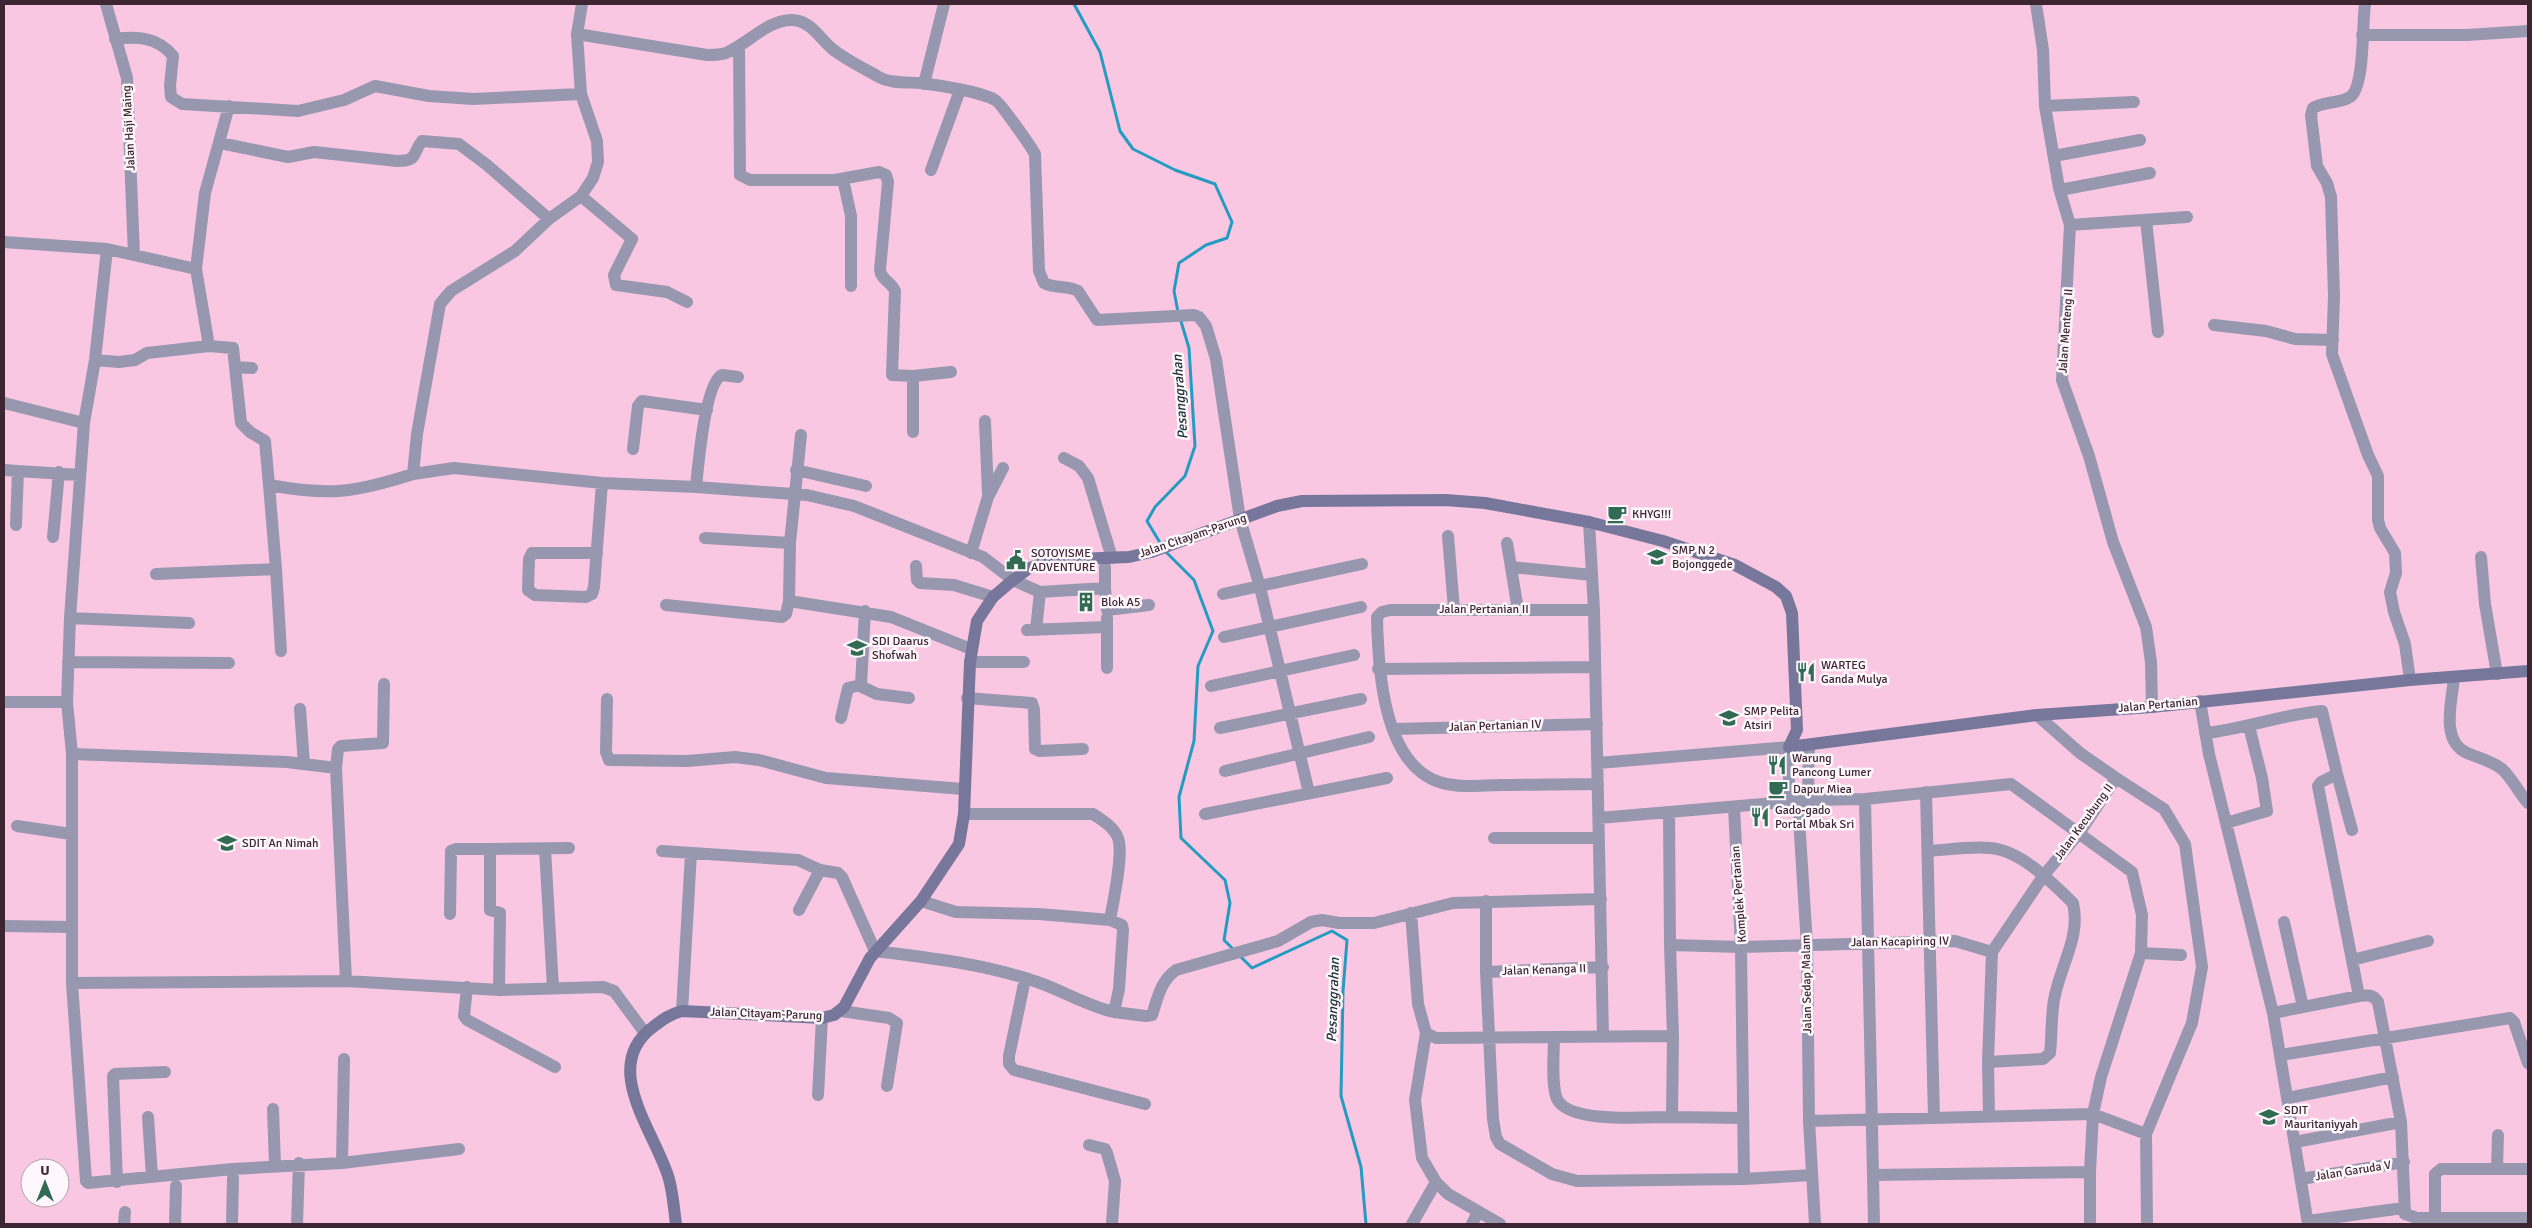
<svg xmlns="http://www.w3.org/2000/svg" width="2532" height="1228" font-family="Signika,sans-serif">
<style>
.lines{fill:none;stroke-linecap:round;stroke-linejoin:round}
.stream{stroke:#249bc1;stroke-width:3}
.street{stroke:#9797b0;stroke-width:12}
.secondary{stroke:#77779c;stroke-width:12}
.labels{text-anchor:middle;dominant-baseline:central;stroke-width:5;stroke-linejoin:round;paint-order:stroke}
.street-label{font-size:12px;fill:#3d2532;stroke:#fef7fb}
.poi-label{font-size:12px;fill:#3d2532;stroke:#fef7fb;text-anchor:start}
.water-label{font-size:14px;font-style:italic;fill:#1a313b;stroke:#fef7fb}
</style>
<rect width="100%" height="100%" fill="#fac7e2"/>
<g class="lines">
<path class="stream" d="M1074,4l26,48 20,79 13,18 42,21 40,14 17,38 -5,16 -21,7 -27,18 -5,28 4,21
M1162,546l-15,-25 8,-14 30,-31 10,-30 -6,-98 -9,-30
M1165,551l29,29 19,51 -15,35 -4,75 -15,56 2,41 44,42 5,23 -6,37 10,10
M1239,955l13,13 80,-37 15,9 -4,51 -2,105 20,71 5,57"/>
<path class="street" d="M106,4l21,74 7,177
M582,4l-5,30 4,60 16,47 1,21 -5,16 -12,18 -32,23 -34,32 -64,40 -11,13 -23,130 -4,40 41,-6 148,15 94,4 111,8 47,11 129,51 30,23 27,12 65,-4v-21
M2036,4l7,46 2,56 14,82 11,37 -8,155 27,76 24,86 33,85 5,35 1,45
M2365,4c-3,19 0,83 -15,93 -11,7 -26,4 -37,11l-2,7 6,51 10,17 4,14 3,99 -2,58 36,101 10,21v44l2,8 15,25 1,20 -6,19 4,20 11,32 5,36
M577,34l130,21c6,0 13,0 19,-2 22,-9 42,-34 67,-33 19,1 28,21 42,31 12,9 28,17 42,25 13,8 30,6 44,7 16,2 61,9 74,17 5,2 37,48 40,54l4,117 5,12c11,6 24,2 34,8l19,29 97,-5 5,2 7,9 10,33 24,160 20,68 49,206
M2362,35h105l61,-4
M115,39c22,-3 43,-2 58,17l-3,30 1,11 11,7 116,7 46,-11 31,-14 54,10 44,3 108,-5
M739,46l1,129 10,5h85l44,-8 7,3 2,7 -8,88c1,10 12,12 15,21l-3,84 21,1 38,-4
M924,84l20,-80
M2045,106l89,-4
M220,143l68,14 26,-5 83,9c22,0 15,-8 25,-20l37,3 28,21 62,54
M2054,156l86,-16
M931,170l29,-80
M843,179l8,37v70
M2060,190l90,-17
M581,196l51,43 -18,36 2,10 51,7 20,10
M2146,220l12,112
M2070,225l117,-8
M4,242l103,7 89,20
M107,249l-12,111 -11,63 -14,195 -3,84 5,52v229l274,-2 153,9 104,-3 11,4 31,42
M2214,325l52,6 29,8 38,1
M209,346l-13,-77 9,-76 24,-87
M95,360l24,2 16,-2 12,-7 62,-7 24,2 8,75 9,9 15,9 4,44c60,11 85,8 144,-11
M236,367l16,1
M4,403l80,20
M985,421l3,73
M913,432v-56
M801,435l-11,108 -1,58 102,16 80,32
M633,449l5,-43 4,-5 65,9
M1064,458l15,8 9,12 24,80
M4,470l14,1
M796,470l70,16
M696,487c2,-20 9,-104 26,-112l16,2
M1589,522l5,88 9,427
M16,525l2,-54 62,4
M1448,536l6,73
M53,537l6,-65
M705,538l85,5
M1507,543l11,67
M597,553h-65l-3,6 -1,31 7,5 51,2 6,-3 2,-7 8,-104
M971,553l17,-56 15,-29
M2481,557l4,47 12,70
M916,566l1,14 3,3 34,2 39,12
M1511,567l81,8
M276,569l5,82
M156,574l120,-5 -7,-84
M1105,588l2,22 42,-5
M1223,594l139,-30
M666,605l116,12 4,-3 3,-13
M1594,610h-204l-8,2 -5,5c1,48 5,146 62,165 19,6 40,4 60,3 33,0 66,-1 99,-1
M70,618l119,5
M1027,630l80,-3
M1036,630l4,-38
M1224,637l137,-30
M68,662l161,1
M970,662h54
M1107,668v-50
M1378,669l217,-2
M2454,678c-2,23 -14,63 13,75 12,5 25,8 35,16 10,9 17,24 26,34
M860,686l17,8 32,4
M1211,686l143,-31
M967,698l65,5 2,7 1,39 4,2 44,-2
M607,699l-1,53 3,8 78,1 48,-4 24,3 67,18 137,11
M2200,701l9,53 64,259 35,211
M4,702h63
M300,709l4,55
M2037,715l43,38 36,25
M841,718l7,-30 13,-3 4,-74
M1220,728l141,-29
M1394,729l203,-5
M2205,733c40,-4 78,-19 117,-22l15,63 -16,8 -3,4 41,210
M1809,746l-1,54 -9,19 8,126 2,176 6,103
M72,754l215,8 49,6
M1598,763l191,-16v55l4,6
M1225,771l144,-34
M2337,774l15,56
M1926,792l8,326
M1865,799l9,425
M1734,807l7,140 214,-6 37,11
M1669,812l1,133
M1205,814l182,-36
M1599,818l209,-18 57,-1 146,-15 121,88 10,43 -1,38 -40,124 -8,37 -3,58v52
M2226,823l41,-12 -5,-33 -13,-52
M17,826l54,8
M1494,838h105
M490,849l79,-1
M545,849l8,139
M662,851l136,9 22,10 18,3 4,4 33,74c55,7 112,13 165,32 25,9 48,23 74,29l5,-23 4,-59 -1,-5 -12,-5
M1928,851c20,-1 42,-5 62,-3 31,2 62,35 83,55 8,35 -13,62 -19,97 -3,17 -2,36 -4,53l-7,6 -55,3
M921,901l35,11 83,2 71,6c3,-18 14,-66 8,-82 -4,-11 -16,-18 -25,-24h-129
M1486,901v71l7,147 3,18 4,7 52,30 25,7 167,-2
M799,910l21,-40
M1411,913l7,91 8,29 10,5 237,-2 -3,-91 71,2 3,232 68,-4
M450,914l1,-63 5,-2h34v61l10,3 -1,77
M2284,922l19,85
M4,926l67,1
M2141,953l40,2
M2352,960l76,-19
M1486,972l117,-5
M1025,979l-16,77v8l5,6 131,34
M346,981l-10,-213 2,-19 3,-3 42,-3 1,-59
M72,983l14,198 2,2 145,-14 109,-6 117,-14
M467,987l-3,29 3,4 88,47
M682,1011l9,-158
M841,1011l48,7 8,5 -10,63
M1114,1012l32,4 6,-1c6,-18 8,-33 24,-45l102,-29 33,-19 11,-2 17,3h35l79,-20 148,-4
M2273,1013l86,-17c8,-1 14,-2 19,6l23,120 4,92 12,4h111
M1426,1033l-11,67 7,58 14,24 12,12 52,30
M1554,1037c0,16 -3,48 3,62 12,25 89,18 115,18l1,-81
M2281,1055l229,-37 4,4 14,41
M818,1095l4,-77
M2288,1098l105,-21
M273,1109l2,56
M148,1117l4,60
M1672,1117l71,1
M1989,1117l-1,-55 4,-110 52,-77 36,-43 36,-54 48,31 21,35 17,123 -10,56 -46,111 1,90
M1809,1121l284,-7 53,20
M2295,1142l106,-20
M1089,1145l16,4 2,4 8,28 -3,43
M342,1163l2,-104
M2497,1169l1,-34
M1874,1175l216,-3
M2301,1179l103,-17
M117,1182l-4,-106 2,-2 50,-2
M2308,1221l95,-13
M124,1224l1,-12
M175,1224l1,-38
M232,1224l1,-46
M297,1224l2,-61
M1412,1224l24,-42
M1472,1224l6,-12
M2435,1224v-50l6,-5h87"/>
<path class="secondary" d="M676,1224c-2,-15 -3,-30 -7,-45 -13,-46 -70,-112 -16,-152 9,-7 17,-13 29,-16l140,7 12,-3 10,-8 26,-49 51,-57 38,-57 5,-30 6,-152 7,-41 16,-24 20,-17 15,-11 21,-9 80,-3 22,-5 126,-46 25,-5 143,-1 40,3 104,19 74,19 72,24 41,22 10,9 6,17 5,117 -8,17 248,-32 115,-8 258,-27 118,-9"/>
</g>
<defs>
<symbol id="cafe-bare" viewBox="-9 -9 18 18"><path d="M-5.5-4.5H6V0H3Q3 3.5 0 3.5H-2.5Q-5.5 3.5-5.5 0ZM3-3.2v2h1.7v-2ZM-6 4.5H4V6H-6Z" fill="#316b54" stroke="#fef7fb" stroke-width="2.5" paint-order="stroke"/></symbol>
<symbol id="school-bare" viewBox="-9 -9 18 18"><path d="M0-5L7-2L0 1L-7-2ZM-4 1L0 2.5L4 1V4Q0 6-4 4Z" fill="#316b54" stroke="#fef7fb" stroke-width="2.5" paint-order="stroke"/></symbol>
<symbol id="civic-bare" viewBox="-9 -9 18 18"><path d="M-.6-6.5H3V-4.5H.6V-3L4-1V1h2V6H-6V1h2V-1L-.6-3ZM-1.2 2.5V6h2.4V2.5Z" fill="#316b54" stroke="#fef7fb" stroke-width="2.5" paint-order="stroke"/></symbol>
<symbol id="building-bare" viewBox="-9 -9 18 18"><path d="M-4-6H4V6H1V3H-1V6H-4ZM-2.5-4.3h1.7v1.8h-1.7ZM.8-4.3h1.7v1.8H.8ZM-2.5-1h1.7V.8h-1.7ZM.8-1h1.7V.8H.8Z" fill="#316b54" stroke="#fef7fb" stroke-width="2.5" paint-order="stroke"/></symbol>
<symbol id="restaurant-bare" viewBox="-9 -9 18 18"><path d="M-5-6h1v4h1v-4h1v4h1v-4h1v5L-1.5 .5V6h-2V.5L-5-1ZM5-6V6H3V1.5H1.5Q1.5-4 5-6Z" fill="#316b54" stroke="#fef7fb" stroke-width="2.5" paint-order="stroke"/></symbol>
</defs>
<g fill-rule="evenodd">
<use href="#cafe-bare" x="1603" y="500" width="28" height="28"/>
<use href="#school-bare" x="1643" y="543" width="28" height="28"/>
<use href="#civic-bare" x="1002" y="546" width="28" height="28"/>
<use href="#building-bare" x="1072" y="588" width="28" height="28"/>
<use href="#school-bare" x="843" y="634" width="28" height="28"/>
<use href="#restaurant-bare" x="1792" y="658" width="28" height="28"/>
<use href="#school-bare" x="1715" y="704" width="28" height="28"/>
<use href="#restaurant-bare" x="1763" y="751" width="28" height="28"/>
<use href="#cafe-bare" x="1764" y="775" width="28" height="28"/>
<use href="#restaurant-bare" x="1746" y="803" width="28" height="28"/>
<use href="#school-bare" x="213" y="829" width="28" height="28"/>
<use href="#school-bare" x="2255" y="1103" width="28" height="28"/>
</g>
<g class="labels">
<g class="street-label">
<text transform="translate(129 128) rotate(-93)">Jalan Haji Maing</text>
<text transform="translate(2066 331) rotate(-86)">Jalan Menteng II</text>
<text transform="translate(1193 536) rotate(-19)">Jalan Citayam-Parung</text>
<text x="1484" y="609">Jalan Pertanian II</text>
<text transform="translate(2158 705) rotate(-5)">Jalan Pertanian</text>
<text transform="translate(1495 726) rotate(-2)">Jalan Pertanian IV</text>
<text transform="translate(2084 822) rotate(-54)">Jalan Kecubung II</text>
<text transform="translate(1739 894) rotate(-94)">Komplek Pertanian</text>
<text transform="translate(1900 942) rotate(-1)">Jalan Kacapiring IV</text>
<text transform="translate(1544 970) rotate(-2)">Jalan Kenanga II</text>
<text transform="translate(1807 984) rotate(-91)">Jalan Sedap Malam</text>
<text transform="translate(766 1014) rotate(2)">Jalan Citayam-Parung</text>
<text transform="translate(2353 1171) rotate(-9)">Jalan Garuda V</text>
</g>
<g class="poi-label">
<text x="1632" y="514">KHYG!!!</text>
<text x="1672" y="550">SMP N 2<tspan x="1672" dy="14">Bojonggede</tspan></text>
<text x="1031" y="553">SOTOYISME<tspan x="1031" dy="14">ADVENTURE</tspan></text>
<text x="1101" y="602">Blok A5</text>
<text x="872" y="641">SDI Daarus<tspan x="872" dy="14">Shofwah</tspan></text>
<text x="1821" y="665">WARTEG<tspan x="1821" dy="14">Ganda Mulya</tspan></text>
<text x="1744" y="711">SMP Pelita<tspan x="1744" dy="14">Atsiri</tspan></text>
<text x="1792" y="758">Warung<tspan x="1792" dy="14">Pancong Lumer</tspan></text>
<text x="1793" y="789">Dapur Miea</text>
<text x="1775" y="810">Gado-gado<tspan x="1775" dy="14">Portal Mbak Sri</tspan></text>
<text x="242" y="843">SDIT An Nimah</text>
<text x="2284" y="1110">SDIT<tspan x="2284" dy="14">Mauritaniyyah</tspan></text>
</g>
<g class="water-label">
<text transform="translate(1180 397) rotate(-94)">Pesanggrahan</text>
<text transform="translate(1333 1000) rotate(-88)">Pesanggrahan</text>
</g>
</g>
<rect width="2532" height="1228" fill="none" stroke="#3d2532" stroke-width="10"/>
<g transform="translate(45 1183)"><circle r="24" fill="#fef7fb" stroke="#b1a3ab"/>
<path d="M0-4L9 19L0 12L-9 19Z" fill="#316b54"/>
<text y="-8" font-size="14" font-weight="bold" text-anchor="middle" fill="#3d2532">U</text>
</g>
</svg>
